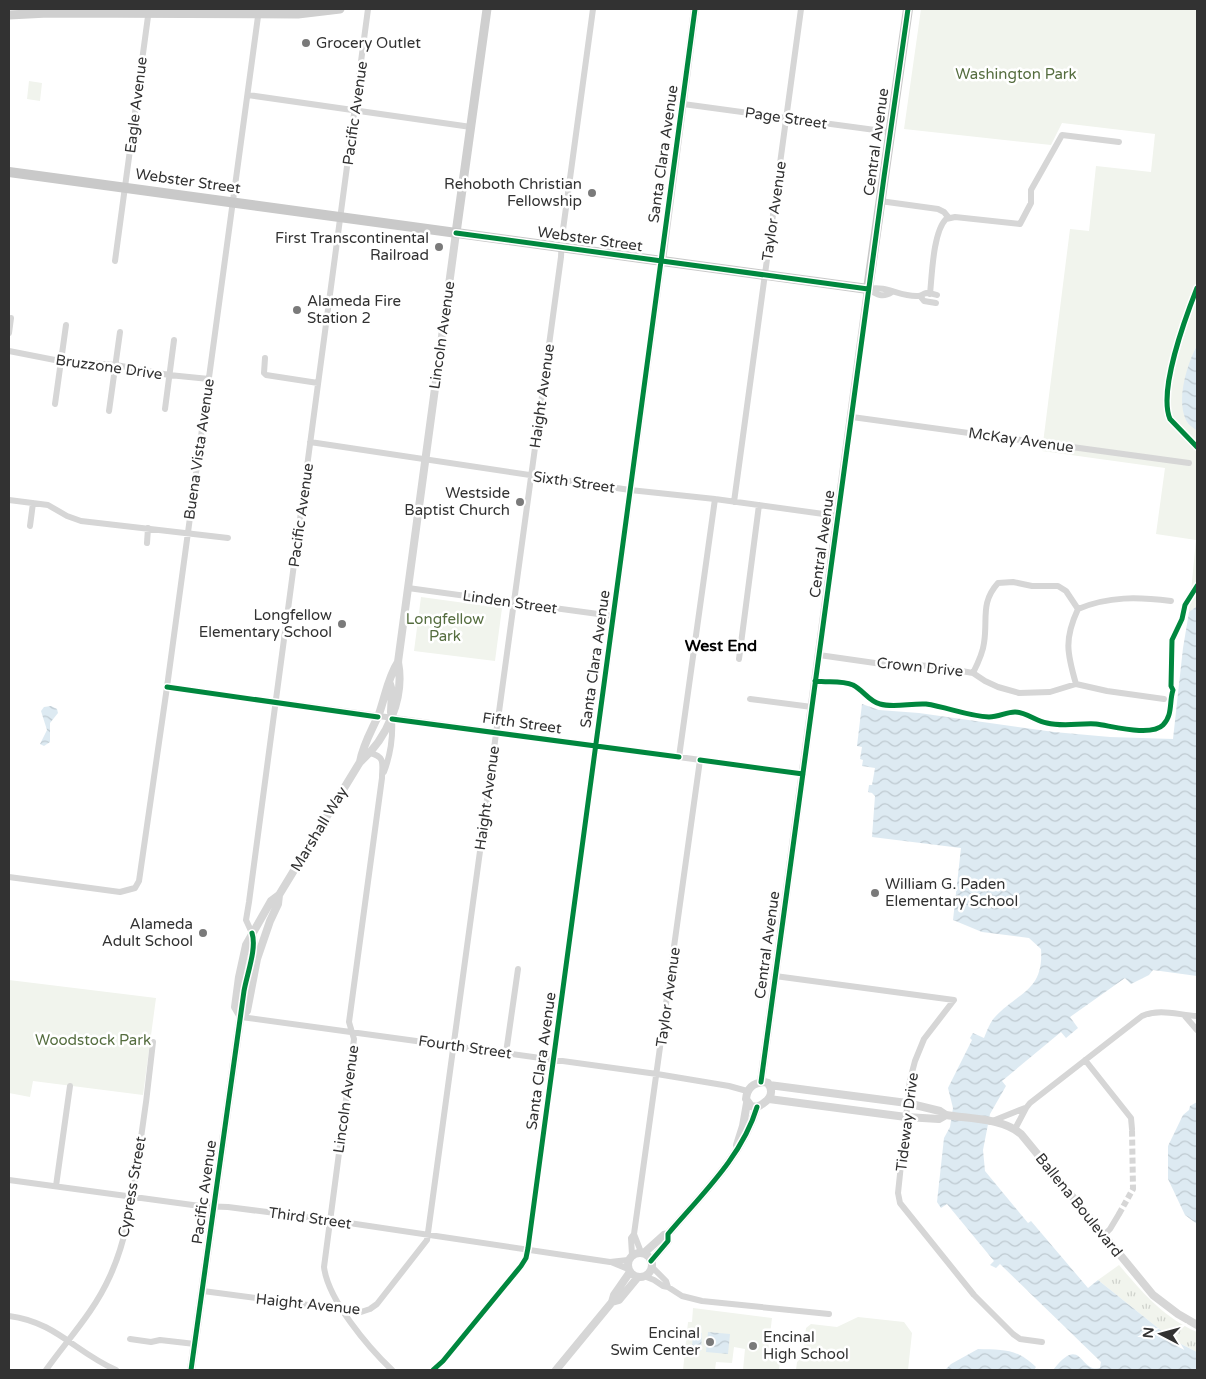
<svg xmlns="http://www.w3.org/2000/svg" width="1206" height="1379" font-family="'Varela Round',sans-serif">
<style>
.grass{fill:url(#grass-tufts)}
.park{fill:#f1f4ed}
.water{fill:url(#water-waves)}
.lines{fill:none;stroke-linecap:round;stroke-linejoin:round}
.minor-tunnel{stroke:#d6d6d6;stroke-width:6;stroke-dasharray:6 3;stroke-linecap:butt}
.minor{stroke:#d6d6d6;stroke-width:6}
.tertiary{stroke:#d6d6d6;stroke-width:8}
.secondary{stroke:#cfcfcf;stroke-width:9}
.primary{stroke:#c9c9c9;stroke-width:10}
.cycleway-casing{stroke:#fff;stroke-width:8}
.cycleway{stroke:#00873e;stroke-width:5}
.poi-dot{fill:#7a7a7a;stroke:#fff;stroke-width:2}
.labels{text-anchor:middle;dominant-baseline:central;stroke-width:5;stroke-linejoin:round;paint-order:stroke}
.poi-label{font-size:15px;fill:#323232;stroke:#fff;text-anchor:end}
.park-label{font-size:15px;fill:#556d3f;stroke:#fff}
.street-label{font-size:15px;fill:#323232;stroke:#fff}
.neighbourhood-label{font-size:16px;font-weight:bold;fill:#000;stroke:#fff}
</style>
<defs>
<pattern id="grass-tufts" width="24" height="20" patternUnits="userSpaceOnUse" patternTransform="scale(1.25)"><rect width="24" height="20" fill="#f1f4ed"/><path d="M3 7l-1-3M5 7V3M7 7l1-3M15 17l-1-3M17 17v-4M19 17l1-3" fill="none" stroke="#cfd2cc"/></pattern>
<pattern id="water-waves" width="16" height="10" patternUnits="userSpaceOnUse" patternTransform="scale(1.25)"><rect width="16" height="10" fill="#ddeaf2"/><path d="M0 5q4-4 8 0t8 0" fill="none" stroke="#bec9d0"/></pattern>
</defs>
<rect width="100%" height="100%" fill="#fff"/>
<path class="grass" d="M1119,1265c23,27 45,53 78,67v20l-24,-12 -75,-60z"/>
<path class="park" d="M921,9h276v336l-3,6 -7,71 10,9v175l-8,6 7,-72 -40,-6 9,-66 -123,-17 28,-222 19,2 7,-65 55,6 4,-38 -93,-11 -11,22 -147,-16z
M29,81l13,2 -2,18 -13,-2z
M421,597l81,11 -7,53 -81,-10z
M9,980l147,18 -13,97 -110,-14 -3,16 -21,-4z
M693,1308l79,10 -4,33 13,2 -2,17h-36l2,-21 -11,-2 -2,16 -16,-1 -1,8h-32l5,-48h4z
M858,1317l46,5 8,11 -4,37h-112l1,-8 6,-6 3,-28 5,-4 26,3z"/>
<path class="water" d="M1197,345v86c-3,-3 -9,-6 -11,-11 -10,-21 1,-55 11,-75z
M1197,606v370l-44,-6 -4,5 -18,9 -6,-6 -55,39 8,11 -12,10 -5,-6 -59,49 4,5 -16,28 -7,36 2,21 43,52 3,-2 57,67 10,-8 75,60 24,12v18h-144c29,-37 26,3 47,-2l1,-6 -101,-98 -4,4 -6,-3 4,-4 -47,-57 -6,4 -4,-6 7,-64 6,-11 3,-19 -5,-20 24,-48 -2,-2 3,-5 11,5c3,-7 6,-16 11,-21 23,-25 49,-26 46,-68l-12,-11 -47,-6 -29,-12 8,-72 -89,-11 3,-41 -3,-3 -4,-1 1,-7h3l3,-17 -13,-2 1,-6 -3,-1 2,-12 -5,-1 5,-42 17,6 40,3 135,19 56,5 63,2 10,-91 6,-36z
M51,706l6,3 1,4 -8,10v19l-6,4 -4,-2 7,-14 -6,-19 3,-4z
M1197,1102v122l-12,-9 -17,-36v-33l15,-31 6,-5 1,-4z
M693,1332l9,1 -1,18 -9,-1z
M708,1332l22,2 -2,20 -22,-2z
M978,1349c26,1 38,-1 58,18l-2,3h-89l6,-6z"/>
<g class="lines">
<path class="minor-tunnel" d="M1119,1214l14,-25 -1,-60"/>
<path class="minor" d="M248,95l223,32
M683,104l207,28
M880,201l58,8 6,3 5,6
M115,261l34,-252
M868,289c20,-4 31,8 50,7 3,0 5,-2 8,-3 3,0 8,1 11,2
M868,289c9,6 15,9 24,3
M930,294c2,-19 3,-62 16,-75l9,-2 65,7 11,-21v-13l31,-55 57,7
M920,296l4,5 12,2
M9,333l2,-15
M9,351l51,10 56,4 53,10 40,4
M265,358l-1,15 2,2 52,8
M55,404l11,-79
M165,409l9,-69
M109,411l11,-79
M852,417l337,46
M310,442l320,48 85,9 123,17
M9,500l39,5 19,11 14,5 147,17
M734,502l67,-493
M30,526l3,-23
M147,543l1,-15
M408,588l205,28
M819,655l63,9 51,2 40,7 12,8 13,6 21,6 31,-1 26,-8 31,7 57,8
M739,659l20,-154
M973,673c5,-10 10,-20 11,-30 4,-24 -4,-40 14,-60l15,-1 19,4h26l8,5 12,18
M1076,684c-9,-31 -12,-45 2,-75 31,-13 60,-12 93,-8
M167,687l636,87
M750,699l62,8
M370,753c16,4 12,11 12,25l-33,244 5,17 -30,228c4,33 44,80 68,103
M679,757l36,-258
M384,772c6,-16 9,-36 8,-53
M9,877l111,15 15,-4 4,-7 28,-194 92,-678
M252,933l-6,-13 3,-18 119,-893
M775,976l179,24 -30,39 -9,22 -5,19 -12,113 2,10 74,92 39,39 7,5 22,3
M1184,1015l13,15
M241,1017l416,57 72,12 18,5
M506,1053l12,-84
M1085,1060l46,58 1,11
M990,1122l35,-14
M1015,1129l11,-21 4,-5 112,-87c18,-8 36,-1 55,0
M9,1180l191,26 28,1 101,13 281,42 18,-2
M56,1186l14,-100
M634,1234l7,18
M1104,1235l6,-6 9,-15
M632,1255l-1,-17 3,-4 66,-474
M611,1262l17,7
M652,1267l14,14 2,6
M644,1276l10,4 9,6 5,1 14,9 20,5 127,13
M203,1291l158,21 9,-3 7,-5 50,-64 134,-983 1,-20 31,-228
M9,1316c47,6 66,36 107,54
M130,1339l21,3 9,-2 35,4
M46,1370c22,-31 48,-58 64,-94 17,-37 22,-77 28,-117 6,-39 11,-78 15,-117
M433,1370l10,-9 78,-95 5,-8 2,-10 134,-987"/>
<path class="tertiary" d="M662,261l33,-252
M390,684l2,7 -1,21
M360,762c3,-18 12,-32 19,-48 6,-17 9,-37 19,-52
M241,1017l-6,-10 4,-30 7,-32 25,-44 8,-6 81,-133c27,-23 45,-64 38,-100l58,-429
M241,1017l6,-6 10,-52 13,-38 8,-17 1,-9
M761,1082l107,-793
M764,1082l4,1c8,12 -1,19 -11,24l-6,-1 -5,-7c1,-11 7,-16 18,-17z
M769,1085l138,18 33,8 6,4c24,4 56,3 75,19l132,161 25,19 19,11
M769,1099l137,18 33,2 7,-4
M737,1145l6,-19 4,-23
M628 1265a12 12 0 1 1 24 0a12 12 0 1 1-24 0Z
M644,1253l20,-18 4,-1c33,-39 74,-77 89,-127
M651,1261l17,-20v-7
M612,1302l7,-2 19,-23
M191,1370l53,-379c3,-17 13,-43 8,-58
M556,1370l56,-68 2,-7 16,-23"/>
<path class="secondary" d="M9,15l39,-2 250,1 42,-5
M456,233l31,-224"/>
<path class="primary" d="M9,172l859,117 40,-280"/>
<defs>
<path id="cycleway" d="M456,233l412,56
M1197,288c-11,28 -39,103 -27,131l27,28
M815,681c13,2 26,-1 38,4 10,5 17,17 27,19 14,4 31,-1 46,0 21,3 42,12 63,13 10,0 17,-5 26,-5 11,0 21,9 32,11 16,4 33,0 49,1 16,2 55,13 67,1 10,-10 6,-23 10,-35l-2,-4 1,-46 10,-21 3,-14 12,-19
M167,687l211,30
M392,719l287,38
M700,760l103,14
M761,1082l123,-905 24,-168
M651,1261l17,-20v-7c33,-39 74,-77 89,-127
M191,1370l53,-379c3,-17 13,-43 8,-58
M433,1370l10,-9 78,-95 5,-8 2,-10 167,-1239"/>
</defs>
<use href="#cycleway" class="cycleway-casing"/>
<use href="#cycleway" class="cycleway"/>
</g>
<g class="poi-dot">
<circle cx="306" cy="43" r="5"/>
<circle cx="592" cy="193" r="5"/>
<circle cx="439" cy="247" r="5"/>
<circle cx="297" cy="310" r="5"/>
<circle cx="520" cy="502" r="5"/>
<circle cx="342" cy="624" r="5"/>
<circle cx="875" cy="893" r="5"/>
<circle cx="203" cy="933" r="5"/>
<circle cx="710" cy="1342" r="5"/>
<circle cx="753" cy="1346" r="5"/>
</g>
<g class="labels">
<g class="poi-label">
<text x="316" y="43" text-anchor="start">Grocery Outlet</text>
<text x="582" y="184">Rehoboth Christian<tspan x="582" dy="17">Fellowship</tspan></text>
<text x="429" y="238">First Transcontinental<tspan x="429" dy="17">Railroad</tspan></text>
<text x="307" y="301" text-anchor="start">Alameda Fire<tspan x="307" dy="17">Station 2</tspan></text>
<text x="510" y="493">Westside<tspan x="510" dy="17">Baptist Church</tspan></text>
<text x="332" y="615">Longfellow<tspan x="332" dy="17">Elementary School</tspan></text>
<text x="885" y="884" text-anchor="start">William G. Paden<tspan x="885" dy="17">Elementary School</tspan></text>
<text x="193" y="924">Alameda<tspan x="193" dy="17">Adult School</tspan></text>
<text x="700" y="1333">Encinal<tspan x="700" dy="17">Swim Center</tspan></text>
<text x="763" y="1337" text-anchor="start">Encinal<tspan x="763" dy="17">High School</tspan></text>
</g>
<g class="park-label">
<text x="1016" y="74">Washington Park</text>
<text x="445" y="619">Longfellow<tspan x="445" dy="17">Park</tspan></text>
<text x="93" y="1040">Woodstock Park</text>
</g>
<g class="street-label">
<text transform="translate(136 105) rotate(-83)">Eagle Avenue</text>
<text transform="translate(355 113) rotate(-82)">Pacific Avenue</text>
<text transform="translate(786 118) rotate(8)">Page Street</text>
<text transform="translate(876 142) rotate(-82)">Central Avenue</text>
<text transform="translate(663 154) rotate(-82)">Santa Clara Avenue</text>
<text transform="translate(188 181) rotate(8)">Webster Street</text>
<text transform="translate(774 211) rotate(-82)">Taylor Avenue</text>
<text transform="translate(590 239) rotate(8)">Webster Street</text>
<text transform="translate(442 335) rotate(-82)">Lincoln Avenue</text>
<text transform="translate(109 367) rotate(8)">Bruzzone Drive</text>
<text transform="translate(542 396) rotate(-82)">Haight Avenue</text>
<text transform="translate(1021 440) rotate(8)">McKay Avenue</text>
<text transform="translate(199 449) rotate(-82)">Buena Vista Avenue</text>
<text transform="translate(574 482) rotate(8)">Sixth Street</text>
<text transform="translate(301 515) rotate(-82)">Pacific Avenue</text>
<text transform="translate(822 544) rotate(-82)">Central Avenue</text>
<text transform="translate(510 602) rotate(8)">Linden Street</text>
<text transform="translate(595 659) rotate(-82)">Santa Clara Avenue</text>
<text transform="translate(920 667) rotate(6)">Crown Drive</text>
<text transform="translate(522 723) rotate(8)">Fifth Street</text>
<text transform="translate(487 798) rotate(-82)">Haight Avenue</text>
<text transform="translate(319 829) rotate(-59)">Marshall Way</text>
<text transform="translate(767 945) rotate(-82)">Central Avenue</text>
<text transform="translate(668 997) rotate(-82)">Taylor Avenue</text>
<text transform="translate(465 1047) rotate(8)">Fourth Street</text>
<text transform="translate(541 1061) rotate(-82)">Santa Clara Avenue</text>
<text transform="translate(346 1099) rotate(-82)">Lincoln Avenue</text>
<text transform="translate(907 1122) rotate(-83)">Tideway Drive</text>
<text transform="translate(132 1187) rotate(-80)">Cypress Street</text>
<text transform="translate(204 1192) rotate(-82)">Pacific Avenue</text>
<text transform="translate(1079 1205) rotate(51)">Ballena Boulevard</text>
<text transform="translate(310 1218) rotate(8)">Third Street</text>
<text transform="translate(308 1304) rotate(6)">Haight Avenue</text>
</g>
<g class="neighbourhood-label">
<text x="721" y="646">West End</text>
</g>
</g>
<rect width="1206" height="1379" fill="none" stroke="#323232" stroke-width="20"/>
<g transform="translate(1161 1334) rotate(276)" stroke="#ffffff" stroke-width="4" paint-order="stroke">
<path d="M0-4L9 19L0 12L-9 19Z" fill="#323232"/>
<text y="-8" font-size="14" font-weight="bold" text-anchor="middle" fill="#323232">N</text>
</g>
</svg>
